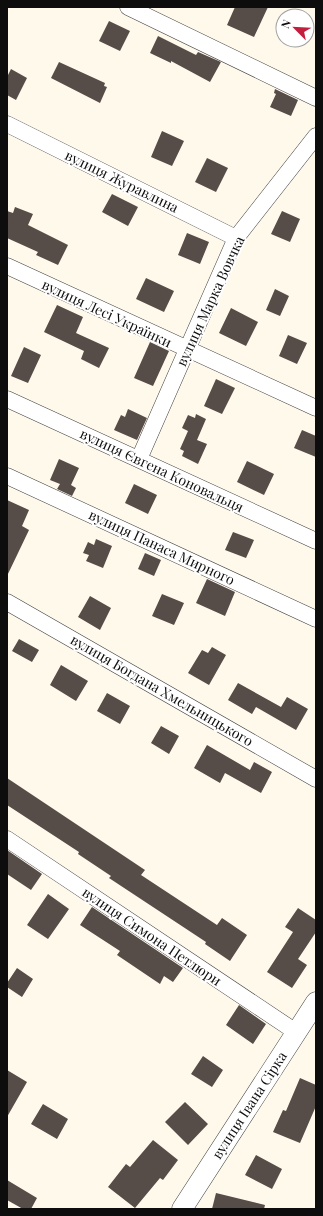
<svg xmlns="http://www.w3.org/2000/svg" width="323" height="1216" font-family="'Playfair Display',serif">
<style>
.building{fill:#564c48}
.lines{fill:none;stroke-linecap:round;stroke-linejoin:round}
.minor-casing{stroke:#404040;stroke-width:17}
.tertiary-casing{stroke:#404040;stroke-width:21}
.minor{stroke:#fff;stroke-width:16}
.tertiary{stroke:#fff;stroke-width:20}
.labels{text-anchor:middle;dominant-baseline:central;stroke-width:4;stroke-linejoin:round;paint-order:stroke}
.street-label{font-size:14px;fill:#0d0d0d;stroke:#fff}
</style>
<rect width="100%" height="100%" fill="#fff9ec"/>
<path class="building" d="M235,7h33l-14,30 -27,-12z
M109,21l21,10 -10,20 -21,-10z
M158,36l38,19 2,-3 23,10 -11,20 -39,-21v2l-21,-10z
M59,62l46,21 -1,3 3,1 -7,16 -49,-25z
M11,69l16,9 -11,22 -9,-5v-18z
M275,89l23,11 -7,16 -21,-9 6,-13 -2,-1z
M162,131l22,10 -12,25 -21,-9z
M207,158l21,10 -12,24 -21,-10z
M112,194l26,13 -10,19 -26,-14z
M15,207l18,7 -5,11 40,20 -10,20 -22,-10 2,-3 -31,-14v-27l6,2z
M282,211l18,8 -10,23 -19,-8z
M187,233l22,9 -9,22 -22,-9z
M146,278l28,13 -10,21 -28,-13z
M275,289l14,7 -9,20 -14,-6z
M57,305l26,12 -7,16 33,15 -10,20 -18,-9 3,-8 -40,-19z
M231,308l27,14 -12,24 -27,-13z
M288,335l19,8 -10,21 -18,-8z
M150,342l19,9 -16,35 -19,-8z
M24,347l17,8 -13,28 -17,-7z
M216,379l19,9 -13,26 -18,-8z
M128,409l19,9 -10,22 -23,-10 7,-15 4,2z
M196,414l10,5 -9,21 10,4 -9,20 -16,-8 2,-5 -4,-2 8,-18 -6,-3 6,-13 7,3z
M302,430l14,6v21l-22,-9z
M59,459l20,9 -8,17 5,3 -4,8 -15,-7 3,-5 -10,-4z
M247,461l27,13 -10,21 -27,-13z
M134,484l23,11 -9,19 -23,-11z
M7,500l22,10 -7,16 7,4 -22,46z
M233,532l21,8 -8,18 -21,-8z
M96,539l16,7 -9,22 -17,-7 3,-6 -6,-2 5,-11 6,3z
M145,553l16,7 -7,16 -16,-7z
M207,579l28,13 -10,24 -29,-13z
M162,594l22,9 -10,22 -22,-9z
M90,596l21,12 -11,22 -22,-13z
M19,639l20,11 -7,12 -20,-11z
M212,647l14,8 -17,30 -21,-12 14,-23 6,3z
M61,665l27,16 -12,20 -26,-16z
M238,683l43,24 6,-10 21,12 -12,21 -40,-23 -4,7 -24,-14z
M107,693l23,13 -10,18 -23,-13z
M161,726l18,10 -10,18 -18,-11z
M207,745l43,25 4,-8 18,10 -11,21 -36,-20 -5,10 -26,-15z
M7,778l138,92 -4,5 76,50 5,-7 25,17 -17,26 -25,-17 1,-2 -97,-64 2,-2 -33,-22 1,-2 -72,-47z
M7,850l35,24 -11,16 -24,-16z
M48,894l21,15 -21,30 -21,-14z
M92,907l91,61 -10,14 -9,-6 -4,8 -43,-29 3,-4 -40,-26z
M298,908l18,12v12l-18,27 9,6 -15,23 -25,-16 26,-40 -8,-5z
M17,968l16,11 -11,18 -15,-10v-4z
M239,1005l27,19 -13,20 -27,-19z
M203,1056l20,14 -11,17 -21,-13z
M7,1070l20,12 -20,35z
M300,1078l16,7v21l-16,37 -27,-11 10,-22 3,1z
M185,1102l23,22 -20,21 -23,-23z
M43,1104l25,15 -11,20 -26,-15z
M153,1140l25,20 -15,20 -3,-2 -25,30 -27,-21 18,-23 4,3z
M256,1155l26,14 -10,20 -27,-14z
M7,1180l30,18 -6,11h-8l-16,-9z
M216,1193l49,12 -1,4h-52z"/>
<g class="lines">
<defs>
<path id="minor" d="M128,7l188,91
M7,124l229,114
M7,266l309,142
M7,399l309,142
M139,459l97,-221 80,-102
M7,476l309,143
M7,602l309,177
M7,839l289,193"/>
<path id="tertiary" d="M182,1209l134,-207"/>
</defs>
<use href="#minor" class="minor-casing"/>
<use href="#tertiary" class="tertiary-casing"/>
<use href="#minor" class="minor"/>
<use href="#tertiary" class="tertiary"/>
</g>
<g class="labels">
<g class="street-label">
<text transform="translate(122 181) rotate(26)">вулиця Журавлина</text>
<text transform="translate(210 301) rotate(-65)">вулиця Марка Вовчка</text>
<text transform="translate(107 313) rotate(25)">вулиця Лесі Українки</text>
<text transform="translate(162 470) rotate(25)">вулиця Євгена Коновальця</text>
<text transform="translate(162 547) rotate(25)">вулиця Панаса Мирного</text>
<text transform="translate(162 690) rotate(30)">вулиця Богдана Хмельницького</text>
<text transform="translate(152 936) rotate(34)">вулиця Симона Петлюри</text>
<text transform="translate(249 1105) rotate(-57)">вулиця Івана Сірка</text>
</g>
</g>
<rect width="323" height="1216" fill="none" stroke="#0d0d0d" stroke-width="16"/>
<g transform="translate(295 28) rotate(294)"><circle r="19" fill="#ffffff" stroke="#9e9e9e"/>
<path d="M0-3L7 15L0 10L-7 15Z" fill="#c31e3e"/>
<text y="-6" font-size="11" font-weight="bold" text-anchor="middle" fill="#0d0d0d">N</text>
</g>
</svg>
